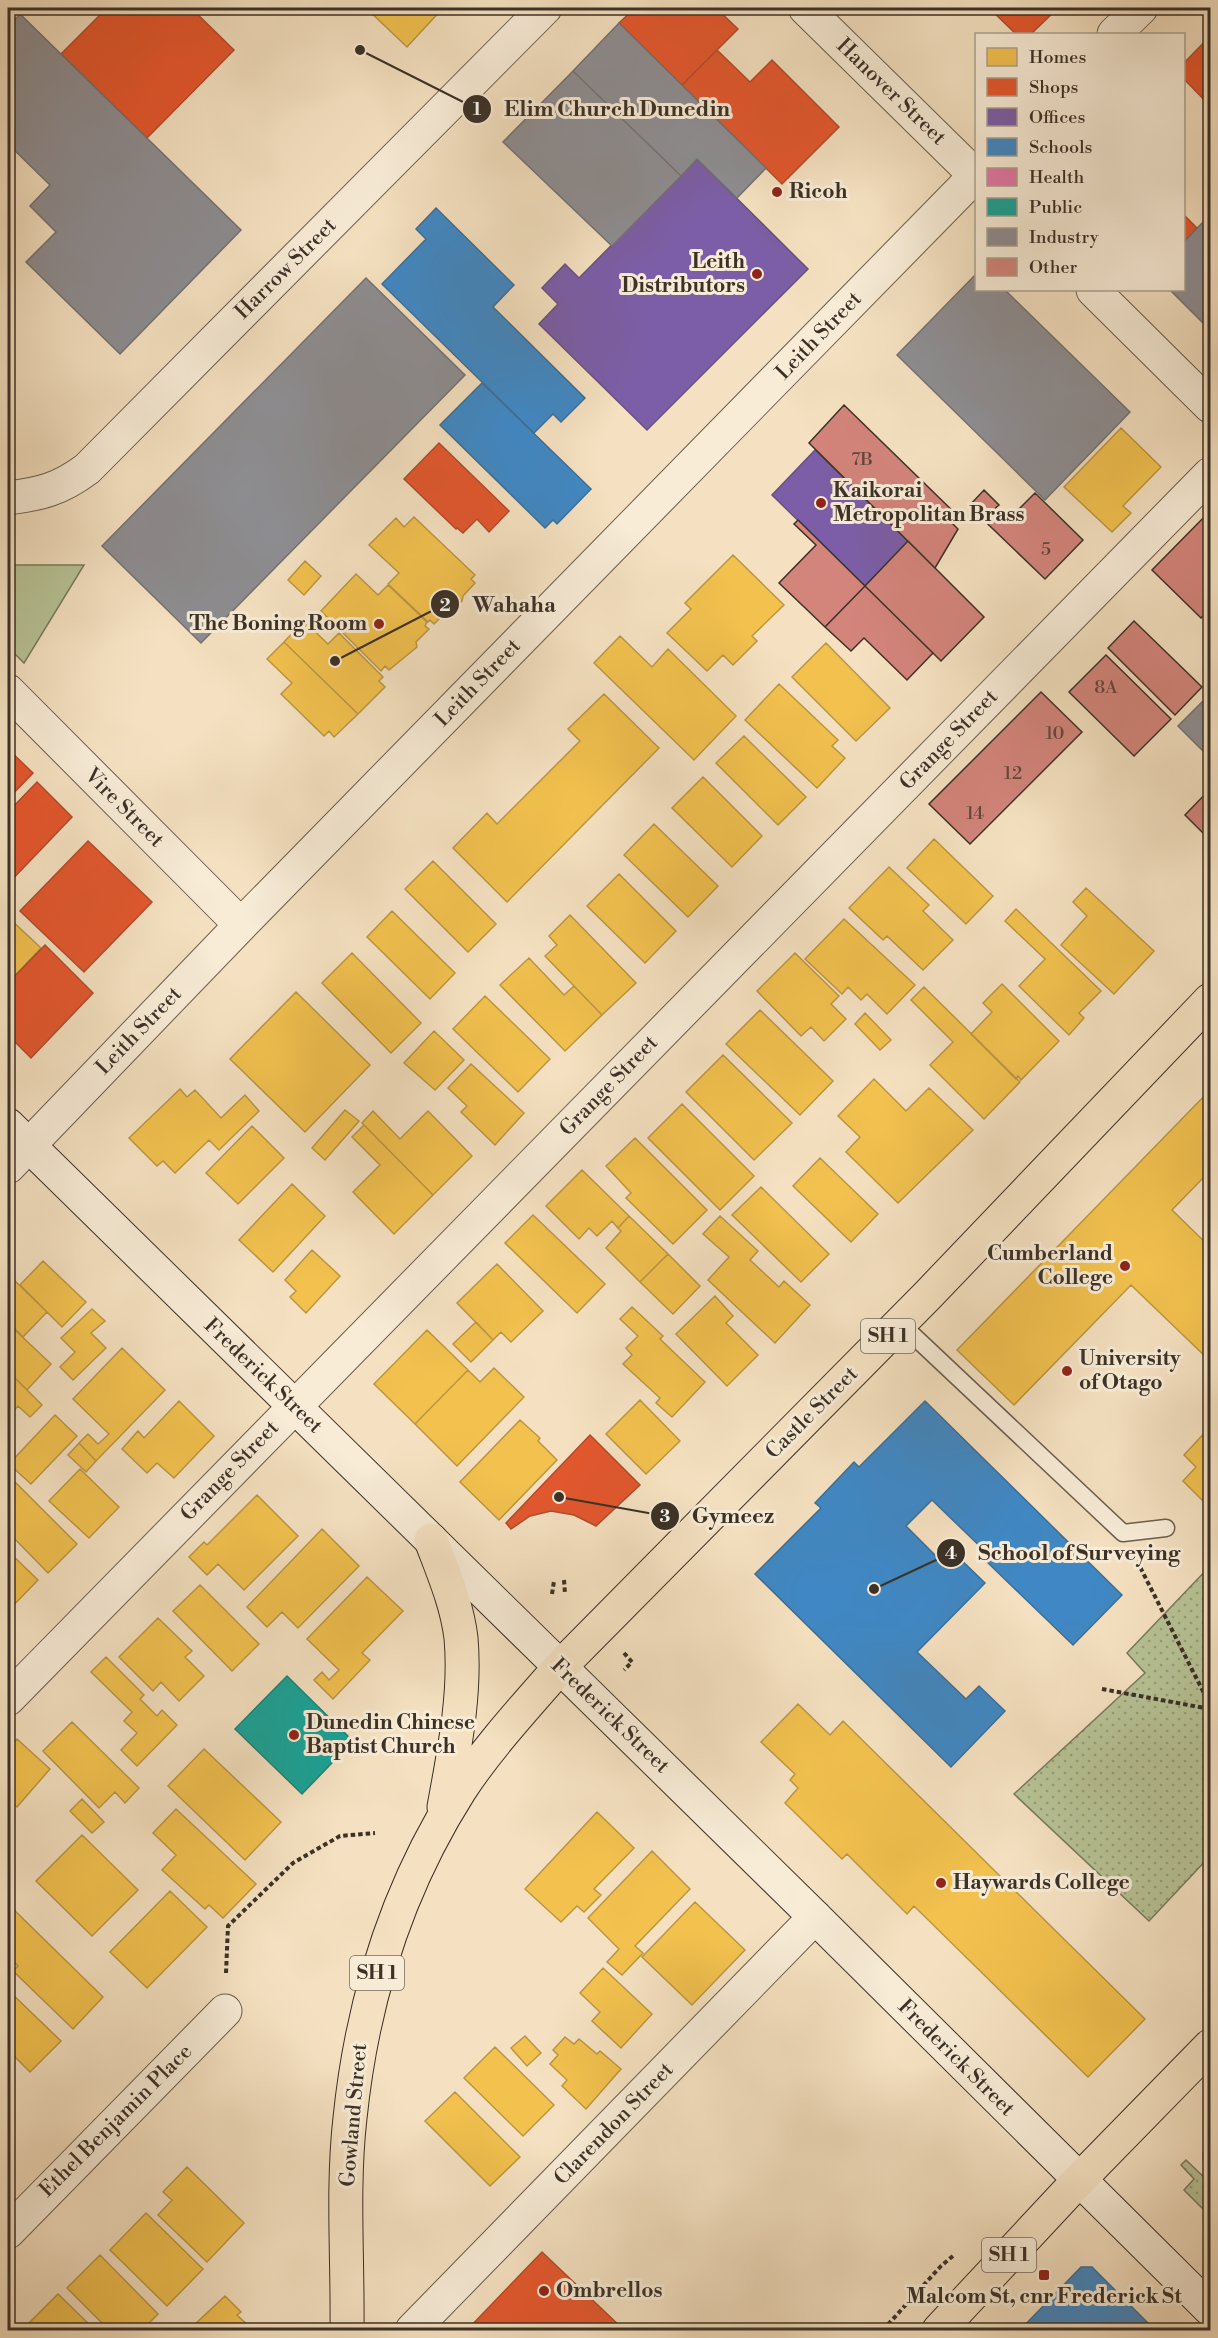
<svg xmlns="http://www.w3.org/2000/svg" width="1218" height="2338" font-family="'Libre Bodoni',serif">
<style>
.grass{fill:url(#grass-dots);stroke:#797a5e;stroke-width:1.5}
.park{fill:#b7c396;stroke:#797a5e;stroke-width:1.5}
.homes{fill:#f2c14e;stroke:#bb9642;stroke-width:1.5}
.shops{fill:#e4572e;stroke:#b14c2c;stroke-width:1.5}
.offices{fill:#7b5ea7;stroke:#685081;stroke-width:1.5}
.schools{fill:#3f88c5;stroke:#3e6e96;stroke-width:1.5}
.health{fill:#e377a8;stroke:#b16281;stroke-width:1.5}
.public{fill:#17a398;stroke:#228176;stroke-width:1.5}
.industry{fill:#8d8d92;stroke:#747172;stroke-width:1.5}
.building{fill:#d3847b;stroke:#3b3127;stroke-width:1.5}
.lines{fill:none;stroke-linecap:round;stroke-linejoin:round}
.service-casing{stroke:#6a5d4e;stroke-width:19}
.minor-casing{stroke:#6a5d4e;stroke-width:35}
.tertiary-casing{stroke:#6a5d4e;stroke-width:35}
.secondary-casing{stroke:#3b3127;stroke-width:35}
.trunk-casing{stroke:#3b3127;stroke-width:35}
.path{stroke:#3b3127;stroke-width:4;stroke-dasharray:4.5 3;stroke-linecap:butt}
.service{stroke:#f8ecd7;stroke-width:16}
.minor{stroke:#f8ecd7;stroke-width:33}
.tertiary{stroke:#f8ecd7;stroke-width:33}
.secondary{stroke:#f8ecd7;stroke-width:33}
.trunk{stroke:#f5e1c1;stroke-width:33}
.poi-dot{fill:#8f2418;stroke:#f8ecd7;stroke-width:2}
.labels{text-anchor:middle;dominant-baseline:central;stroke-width:6;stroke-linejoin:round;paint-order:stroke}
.number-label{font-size:18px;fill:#61463c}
.shield{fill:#f8ecd7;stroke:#74695c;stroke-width:1.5}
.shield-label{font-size:20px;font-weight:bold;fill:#3b3127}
.street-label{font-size:21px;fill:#3b3127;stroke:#f8ecd7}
.poi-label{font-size:21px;font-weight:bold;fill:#3b3127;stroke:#f8ecd7;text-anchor:start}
.leader{fill:none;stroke:#3b3127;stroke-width:2}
.callout-dot{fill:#3b3127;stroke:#f8ecd7;stroke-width:2}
.mark-label{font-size:18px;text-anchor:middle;font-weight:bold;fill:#fff}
.callout-label{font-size:22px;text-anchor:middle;font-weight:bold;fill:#3b3127;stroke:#f8ecd7;stroke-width:6;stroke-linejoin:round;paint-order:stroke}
</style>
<defs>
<pattern id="grass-dots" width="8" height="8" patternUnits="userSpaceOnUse" patternTransform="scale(1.5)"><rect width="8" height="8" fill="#b7c396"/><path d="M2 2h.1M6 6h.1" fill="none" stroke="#969f7a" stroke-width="1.8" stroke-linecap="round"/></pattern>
</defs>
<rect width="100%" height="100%" fill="#f5e1c1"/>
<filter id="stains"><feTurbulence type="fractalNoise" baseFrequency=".00333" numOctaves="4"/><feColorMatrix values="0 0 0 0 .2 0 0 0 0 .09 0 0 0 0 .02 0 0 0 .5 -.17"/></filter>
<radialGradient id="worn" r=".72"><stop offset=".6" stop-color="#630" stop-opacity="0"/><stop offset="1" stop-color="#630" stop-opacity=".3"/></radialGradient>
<path class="grass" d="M1210,1566v290l-61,65 -135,-127 131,-121 -18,-20z
M1186,2160l24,23v33l-26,-26 10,-11 -13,-14z"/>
<path class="park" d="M8,565h76l-60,98 -16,-16z"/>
<path class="homes" d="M366,8h77l-36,39z
M1121,428l40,39 -38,39 8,7 -19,19 -48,-45z
M414,517l61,58 -4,4 4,4 -12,13 -1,5 -10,10h-5l-13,13 -4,-4 -2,2 -40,-38 11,-11 -30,-28 27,-27 8,9z
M733,555l51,50 -32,31 5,5 -24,24 -10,-10 -16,16 -40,-38 24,-24 -6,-6z
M305,561l16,15 -17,19 -16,-15z
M356,574l22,21 10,-10 39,37 -2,4 4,3 -13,13 1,5 -28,23 -4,-4 -4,5 -60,-60z
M304,621l24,23 11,-11 44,44 -4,4 6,6 -27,27 -74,-72z
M620,636l32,31 16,-18 68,67 -42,44 -100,-97z
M284,642l74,72 -24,23 -5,-6 -5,5 -43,-42 11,-11 -25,-24z
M826,643l64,65 -34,33 -64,-64z
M779,684l59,56 -6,6 13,12 -28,30 -72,-68z
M604,694l55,54 -152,154 -54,-54 34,-35 10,11 83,-83 -12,-12z
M744,736l62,61 -28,28 -62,-62z
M703,777l59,59 -30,31 -60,-59z
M654,824l64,62 -30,31 -64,-62z
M934,839l59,57 -27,28 -59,-56z
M433,861l63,63 -28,28 -63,-63z
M889,867l40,38 -6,6 30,29 -30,30 -36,-34 -4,4 -34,-32z
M619,874l57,57 -31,32 -58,-57z
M1086,888l68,63 -40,43 -53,-49 26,-29 -14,-14z
M1016,909l85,82 -22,22 5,5 -15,17 -50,-49 26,-27 -40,-38z
M392,911l63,62 -25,26 -63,-62z
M570,915l66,68 -34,32 -57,-59 12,-11 -8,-9z
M8,917l33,31 -33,35z
M844,919l71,66 -28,29 -20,-20 -6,6 -13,-13 -6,7 -37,-35z
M352,953l69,70 -30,30 -69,-70z
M795,953l44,43 -8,8 15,15 -22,22 -13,-14 -10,9 -44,-45z
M529,958l35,37 10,-9 28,29 -37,36 -65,-66z
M1002,984l57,57 -38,39 -3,-4 -2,3 -45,-45 21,-22 -9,-9z
M924,987l96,95 -36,37 -54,-54 23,-23 -42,-42z
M296,992l74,73 -65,67 -75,-73z
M485,996l65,63 -32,33 -65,-63z
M760,1010l73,71 -33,34 -74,-71z
M865,1013l26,27 -11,10 -25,-26z
M434,1031l30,29 -29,30 -31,-27z
M723,1055l69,68 -38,37 -68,-68z
M471,1064l53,49 -29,32 -34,-33 6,-6 -19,-18z
M874,1079l32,32 23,-23 44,42 -75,73 -52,-51 14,-15 -22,-21z
M180,1089l7,8 8,-7 26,28 24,-23 14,16 -40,39 -10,-10 -34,33 -12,-12 -6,5 -28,-28z
M1210,1090v93l-6,-6 -32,33 38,37v114l-79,-76 -117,120 -57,-55z
M682,1104l72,72 -34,34 -72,-72z
M345,1110l14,11 -34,39 -13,-12z
M373,1111l27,28 28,-28 44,45 -39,39 -71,-72z
M364,1125l69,70 -39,39 -41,-42 27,-27 -28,-28z
M252,1126l32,32 -46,46 -32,-31z
M635,1138l72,72 -34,34 -47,-46 5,-5 -25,-27z
M820,1158l58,56 -27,28 -58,-56z
M582,1170l47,46 -11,12 -6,-7 -15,15 -8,-8 -10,11 -33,-33z
M292,1184l33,32 -52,56 -34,-32z
M761,1187l68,67 -28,28 -69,-67z
M533,1215l72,69 -28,29 -72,-70z
M629,1216l39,38 -28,28 -34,-34 15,-17 -3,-3z
M720,1216l38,35 -8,9 29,27 5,-6 26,24 -35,38 -67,-63 21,-23 -26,-23z
M312,1250l28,26 -34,37 -16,-16 6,-6 -11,-11z
M668,1254l32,32 -27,28 -33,-32z
M43,1261l43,41 -24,25 -42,-42z
M497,1264l46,47 -32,31 -10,-10 -8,8 -36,-37z
M14,1280l33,32 -24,25 -15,-15v-35z
M715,1296l18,20 -7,7 32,32 -31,31 -51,-52z
M632,1307l31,29 -3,3 45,43 -33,35 -16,-14 4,-5 -37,-34 9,-9 -6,-7 12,-12 -18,-17z
M92,1309l13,12 -14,12 15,15 -33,32 -13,-13 15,-15 -14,-14z
M476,1322l17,18 -22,22 -18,-18z
M14,1329l37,35 -24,26 -19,-19v-35z
M427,1330l41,40 -53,54 -41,-40z
M122,1348l43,42 -69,71 -17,-18 9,-9 10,10 11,-10 -36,-35z
M494,1368l30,29 -67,69 -42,-42 53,-54 12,12z
M8,1371l34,34 -12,12 -12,-11 -10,11z
M640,1400l40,41 -34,33 -40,-40z
M179,1401l35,35 -40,42 -17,-15 -10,10 -25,-24 16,-18 6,7z
M55,1415l22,21 -46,48 -22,-20z
M520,1420l20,18 -2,3 19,19 -58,60 -39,-38z
M1210,1427v81l-27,-27 13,-14 -12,-12z
M79,1443l17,18 -10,11 -18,-17z
M80,1469l39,38 -30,31 -40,-37z
M10,1477l67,67 -29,29 -40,-41v-53z
M257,1495l41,41 -54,54 -26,-26 -11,11 -18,-18 15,-15 3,3z
M322,1529l37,37 -61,62 -16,-16 -15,15 -20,-20z
M8,1551l30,29 -30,31z
M367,1577l36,34 -41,42 8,7 -37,39 -19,-19 8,-8 7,8 10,-10 -32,-31z
M200,1585l59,59 -27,27 -59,-60z
M158,1618l34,33 -7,6 19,19 -25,25 -18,-19 -8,9 -34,-34z
M106,1657l38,38 -4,4 17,17 5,-6 15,15 -40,41 -16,-16 16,-17 -13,-12 8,-9 -41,-40z
M798,1704l32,31 13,-14 302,298 -57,58 -174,-171 -7,8 -60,-60 -5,5 -57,-56 13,-15 -8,-8 5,-6 -34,-32z
M72,1722l67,66 -14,15 -10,-11 -16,16 -56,-57z
M17,1739l33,30 -33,38 -9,-8v-49z
M204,1749l77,73 -36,38 -77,-74z
M82,1799l22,23 -12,11 -22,-22z
M176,1809l80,75 -33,34 -14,-13 -4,4 -43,-39 14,-15 -23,-22z
M597,1812l37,36 -40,41 7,6 -17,17 -7,-6 -16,16 -36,-33z
M82,1835l56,55 -46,46 -56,-55z
M652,1851l38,38 -55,57 8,7 -21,22 -15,-13 12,-13 -31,-31z
M170,1891l37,36 -60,61 -37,-36z
M695,1902l50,48 -53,55 -50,-48z
M8,1904l95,93 -30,32 -60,-58 5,-5 -10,-10z
M603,1968l49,46 -31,34 -29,-27 8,-9 -20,-19z
M8,1990l53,51 -31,31 -22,-22z
M525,2036l16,17 -14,13 -16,-18z
M565,2037l9,7 5,-5 18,15 3,-3 21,18 -35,40 -24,-23 5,-6 -17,-16 8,-9 -5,-5z
M495,2047l59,58 -31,31 -59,-58z
M455,2092l65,65 -30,29 -65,-65z
M187,2167l57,56 -37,39 -49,-47 14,-15 -9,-8z
M146,2213l57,56 -36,37 -57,-56z
M100,2255l58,59 -16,16h-33l-42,-42z
M58,2294l37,36h-73z
M225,2296l16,16 -4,3 16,15h-57l-4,-3z"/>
<path class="shops" d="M107,8h84l43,42 -87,88 -86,-84z
M635,8h81l22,21 -56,56 -63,-62z
M989,8h69l-27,26h-15z
M1210,36v70l-26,-27v-16z
M717,50l33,32 22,-22 67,67 -57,57 -100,-99z
M1184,215l13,13 -13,14z
M439,443l70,68 -20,21 -12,-13 -14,14 -6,-5 -1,1 -52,-50z
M8,749l25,24 -25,26z
M37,782l35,35 -64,67v-72z
M88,841l64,61 -68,70 -64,-61z
M45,945l48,48 -62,65 -23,-23v-52z
M590,1435l50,50 -44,41 -22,-11 -23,-4 -21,5 -19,13 -5,-6z
M542,2252l82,78h-157z"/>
<path class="offices" d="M697,159l111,110 -161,161 -108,-106 19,-20 -16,-16 23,-24 14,14z
M815,450l93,91 -43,45 -93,-91z"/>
<path class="schools" d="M436,208l78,77 -21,22 92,91 -24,24 -8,-8 -19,19 -152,-149 44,-45 -10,-10z
M482,383l109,106 -34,35 -4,-4 -8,8 -105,-103z
M925,1401l197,194 -49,50 -86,-83 4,-5 -59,-57 -26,26 34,34 11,-10 34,33 -68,69 49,47 13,-13 26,25 -54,56 -196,-193 66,-66 -6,-5 39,-41 5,5z
M1081,2267h11l63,63h-135z"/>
<path class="health" d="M1210,2145v23l-7,-8v-7z"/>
<path class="public" d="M287,1676l66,65 -51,53 -67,-65z"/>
<path class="industry" d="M20,14l221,216 -121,124 -94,-92 30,-30 -26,-26 20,-21 -42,-41v-117z
M619,23l147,145 -29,30 -40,-39 -16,17 -108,-105z
M573,71l108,105 -69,70 -109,-104z
M1203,222l7,8v100l-40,-40h14v-48z
M976,274v16h29l125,122 -85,88 -148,-145z
M366,278l99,97 -264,268 -99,-97z
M1210,694v64l-32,-32z"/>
<path class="building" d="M844,405l116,113 -7,6 5,5 -23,39 -126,-125z
M984,490l15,15 -6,5 13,12 29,-29 48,47 -38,39 -76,-73z
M1210,511v98l-9,9 -49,-48z
M798,520l67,66 -40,41 -46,-44 37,-38 -22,-21z
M908,541l76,76 -43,44 -76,-75z
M865,586l68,67 -26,27 -43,-42 -13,13 -26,-24z
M1134,621l68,66 -27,28 -67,-67z
M1106,655l65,64 -37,37 -65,-64z
M1041,692l41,40 -112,112 -41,-40z
M1210,789v51l-25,-25z"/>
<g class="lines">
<defs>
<path id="service" d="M900,1323l223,210 43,-5"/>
<path id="minor" d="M1114,34l27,-26
M8,498c33,-4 52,-9 79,-29l458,-461
M8,691l233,234
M8,1167l233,-242 735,-750
M8,1699l1202,-1225
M8,2232l217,-221
M412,2330l403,-413"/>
<path id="tertiary" d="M805,8l171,168
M1093,290l117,116"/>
<path id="secondary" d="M8,1125l807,792 395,392"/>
<path id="trunk" d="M431,1540c12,32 26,64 30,98 5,56 -7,114 -17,169
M347,2330c1,-70 -5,-142 3,-212 12,-116 47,-229 110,-328 28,-43 66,-84 100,-123l368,-372 282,-295
M939,2330l140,-150 131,-134"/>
</defs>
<use href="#service" class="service-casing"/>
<use href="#minor" class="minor-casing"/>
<use href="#tertiary" class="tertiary-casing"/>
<use href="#secondary" class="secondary-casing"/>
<use href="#trunk" class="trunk-casing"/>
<path class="path" d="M1137,1561l73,144
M564,1580l1,14
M552,1594l2,-13
M624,1653l8,9 -8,8
M1102,1689l108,20
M226,1973l2,-47 65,-63 47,-27 35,-3
M883,2330l58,-64 13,-11"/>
<use href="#service" class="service"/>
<use href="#minor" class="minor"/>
<use href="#tertiary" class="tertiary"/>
<use href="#secondary" class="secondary"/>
<use href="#trunk" class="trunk"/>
</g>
<g class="poi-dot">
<circle cx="777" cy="192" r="6"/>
<circle cx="757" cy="274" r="6"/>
<circle cx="821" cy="503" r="6"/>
<circle cx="379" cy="624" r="6"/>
<circle cx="1125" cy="1266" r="6"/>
<circle cx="1067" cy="1371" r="6"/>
<circle cx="294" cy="1735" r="6"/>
<circle cx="941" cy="1883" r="6"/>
<rect x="1038" y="2269" width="12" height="12" rx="3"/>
<circle cx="544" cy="2291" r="6"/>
</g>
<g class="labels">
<g class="number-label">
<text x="862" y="459">7B</text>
<text x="1046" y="549">5</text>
<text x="1106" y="687">8A</text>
<text x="1055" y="733">10</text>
<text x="1013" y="773">12</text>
<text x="975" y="813">14</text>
</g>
<g class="shield">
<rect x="861" y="1319" width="54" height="34" rx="4.5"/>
<rect x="350" y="1956" width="54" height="34" rx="4.5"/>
<rect x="982" y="2238" width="54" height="34" rx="4.5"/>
</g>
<g class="shield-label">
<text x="888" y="1336">SH 1</text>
<text x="377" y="1973">SH 1</text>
<text x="1009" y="2255">SH 1</text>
</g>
<g class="street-label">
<text transform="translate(891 92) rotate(44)">Hanover Street</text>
<text transform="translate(286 269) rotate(-45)">Harrow Street</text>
<text transform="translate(819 336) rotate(-46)">Leith Street</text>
<text transform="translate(478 683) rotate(-46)">Leith Street</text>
<text transform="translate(949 740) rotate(-46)">Grange Street</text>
<text transform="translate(124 808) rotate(45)">Vire Street</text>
<text transform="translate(139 1031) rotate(-46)">Leith Street</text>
<text transform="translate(609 1086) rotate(-46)">Grange Street</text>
<text transform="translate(263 1376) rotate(44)">Frederick Street</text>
<text transform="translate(812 1413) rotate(-45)">Castle Street</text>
<text transform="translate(230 1471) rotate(-46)">Grange Street</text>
<text transform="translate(610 1716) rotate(44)">Frederick Street</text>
<text transform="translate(956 2058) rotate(45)">Frederick Street</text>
<text transform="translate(354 2115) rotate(-85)">Gowland Street</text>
<text transform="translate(116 2121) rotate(-45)">Ethel Benjamin Place</text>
<text transform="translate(614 2124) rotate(-46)">Clarendon Street</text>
</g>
<g class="poi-label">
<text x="789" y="192">Ricoh</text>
<text x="745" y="262" text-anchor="end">Leith<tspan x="745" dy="24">Distributors</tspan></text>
<text x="833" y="491">Kaikorai<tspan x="833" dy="24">Metropolitan Brass</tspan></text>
<text x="367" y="624" text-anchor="end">The Boning Room</text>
<text x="1113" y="1254" text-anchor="end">Cumberland<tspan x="1113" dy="24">College</tspan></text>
<text x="1079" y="1359">University<tspan x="1079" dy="24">of Otago</tspan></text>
<text x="306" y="1723">Dunedin Chinese<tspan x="306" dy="24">Baptist Church</tspan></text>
<text x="953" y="1883">Haywards College</text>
<text x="556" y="2291">Ombrellos</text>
<text x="1044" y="2297" text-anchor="middle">Malcom St, cnr Frederick St</text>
</g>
</g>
<path class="leader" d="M360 50L477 109M335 661L445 604M559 1497L665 1516M874 1589L951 1553"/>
<g class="callout-dot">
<circle cx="360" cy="50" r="6"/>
<circle cx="335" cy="661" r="6"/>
<circle cx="559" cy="1497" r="6"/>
<circle cx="874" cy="1589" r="6"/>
<circle cx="477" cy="109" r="15"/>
<circle cx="445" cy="604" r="15"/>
<circle cx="665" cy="1516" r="15"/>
<circle cx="951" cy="1553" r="15"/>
</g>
<g class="mark-label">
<text x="477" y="115">1</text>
<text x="445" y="611">2</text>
<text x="665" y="1522">3</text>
<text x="951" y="1559">4</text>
</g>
<g class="callout-label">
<text x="617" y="116">Elim Church Dunedin</text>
<text x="514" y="612">Wahaha</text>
<text x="733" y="1523">Gymeez</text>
<text x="1079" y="1560">School of Surveying</text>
</g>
<rect width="1218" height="2338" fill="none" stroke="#f5e1c1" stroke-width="30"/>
<rect x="9" y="9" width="1200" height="2320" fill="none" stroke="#3b3127" stroke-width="3"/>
<rect x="15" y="15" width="1188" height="2308" fill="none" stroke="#3b3127" stroke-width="1.5"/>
<rect x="975" y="33" width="210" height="258" fill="#f8ecd7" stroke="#aca191" stroke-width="1.5"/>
<rect x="987" y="48" width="30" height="18" fill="#f2c14e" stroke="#aca191" stroke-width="1.5"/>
<text x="1029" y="63" font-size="18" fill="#3b3127">Homes</text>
<rect x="987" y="78" width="30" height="18" fill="#e4572e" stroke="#aca191" stroke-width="1.5"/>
<text x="1029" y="93" font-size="18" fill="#3b3127">Shops</text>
<rect x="987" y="108" width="30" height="18" fill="#7b5ea7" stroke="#aca191" stroke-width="1.5"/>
<text x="1029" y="123" font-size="18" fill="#3b3127">Offices</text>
<rect x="987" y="138" width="30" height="18" fill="#3f88c5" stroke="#aca191" stroke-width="1.5"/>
<text x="1029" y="153" font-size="18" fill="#3b3127">Schools</text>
<rect x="987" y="168" width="30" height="18" fill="#e377a8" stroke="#aca191" stroke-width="1.5"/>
<text x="1029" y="183" font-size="18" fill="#3b3127">Health</text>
<rect x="987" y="198" width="30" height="18" fill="#17a398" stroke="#aca191" stroke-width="1.5"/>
<text x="1029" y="213" font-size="18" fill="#3b3127">Public</text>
<rect x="987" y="228" width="30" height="18" fill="#8d8d92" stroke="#aca191" stroke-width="1.5"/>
<text x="1029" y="243" font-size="18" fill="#3b3127">Industry</text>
<rect x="987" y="258" width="30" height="18" fill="#d3847b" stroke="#aca191" stroke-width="1.5"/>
<text x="1029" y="273" font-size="18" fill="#3b3127">Other</text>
<rect width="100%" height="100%" filter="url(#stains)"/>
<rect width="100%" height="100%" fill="url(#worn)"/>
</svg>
